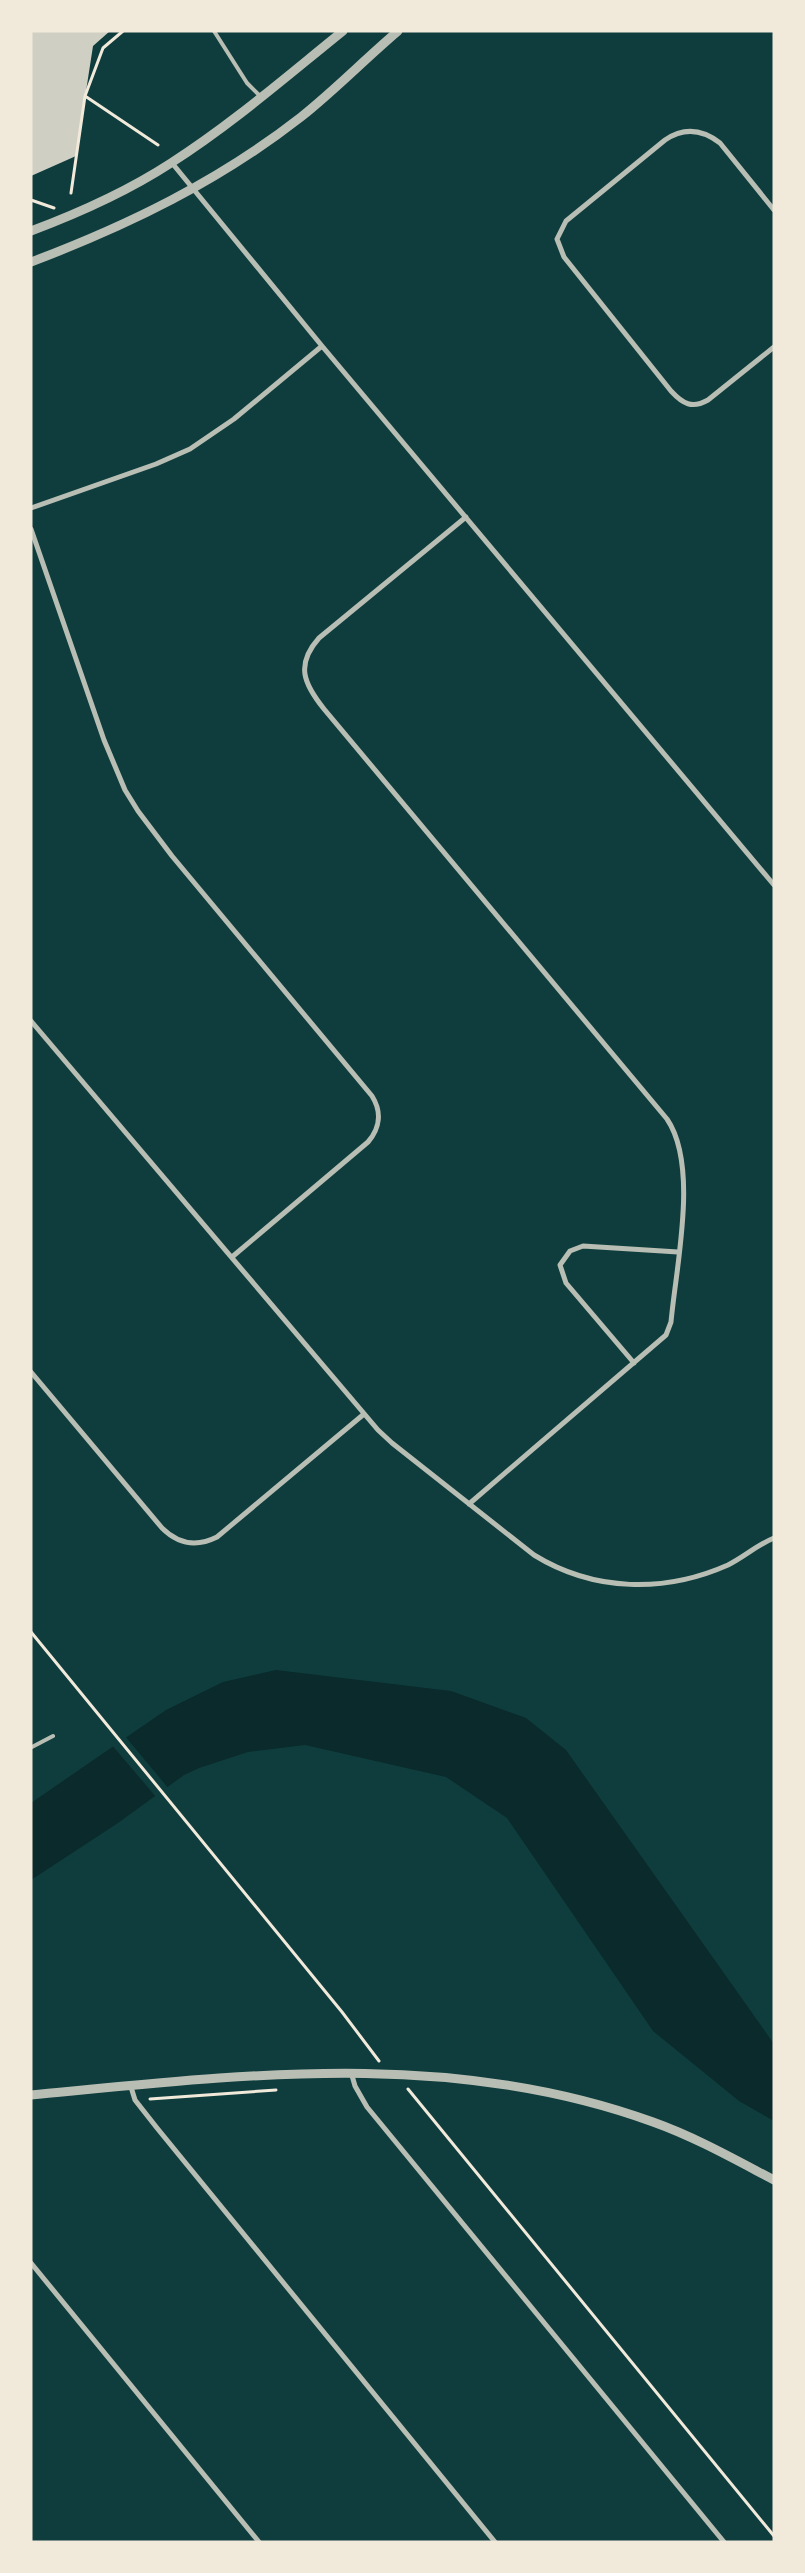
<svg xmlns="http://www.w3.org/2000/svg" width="805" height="2573" font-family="Mulish,sans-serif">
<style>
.water{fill:#0a2a2b}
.pier{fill:#0f3d3e}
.building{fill:#cfcfc3}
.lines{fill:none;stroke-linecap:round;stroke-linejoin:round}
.path{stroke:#f1e9da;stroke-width:3}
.service{stroke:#b8beb3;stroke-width:4}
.minor{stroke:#b8beb3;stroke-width:5}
.tertiary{stroke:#b8beb3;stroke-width:9}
</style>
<rect width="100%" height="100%" fill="#0f3d3e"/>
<path class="water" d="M276,1670l175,21 75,27 40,32 208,294v77l-35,-20 -86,-70 -146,-213 -61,-41 -141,-32 -57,7 -49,16 -15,7 -66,48 -87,57v-77l135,-93 57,-28z"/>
<path class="pier" d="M124,1735l45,54 -12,9 -46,-54z"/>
<path class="building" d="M31,31h79l-17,15 -17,110 -45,20z"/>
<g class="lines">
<path class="path" d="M85,96l73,49
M71,193l14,-97 18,-48 20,-17
M31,200l23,8
M31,1632l311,380 37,49
M408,2089l366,447
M150,2099l126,-9"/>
<path class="service" d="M214,31l33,52 14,14
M32,1747l21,-11"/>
<path class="minor" d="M172,163l150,183 452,539
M774,210l-54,-67c-18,-14 -36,-16 -55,-3l-99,81 -9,18 7,18 107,134c12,13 21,18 37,9l66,-53
M31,508l125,-44 34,-15 44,-30 88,-73
M466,517l-147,121c-24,27 -15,46 5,71l343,410c32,47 9,147 4,203l-5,13 -197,169
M31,529l73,211 21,50 13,21 34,45 200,240c10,16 8,32 -4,46l-136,115
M31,1021l347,409 14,13 142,112c60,37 131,38 194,10 16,-8 29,-20 46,-27
M634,1363l-68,-80 -6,-18 10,-14 13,-5 95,6
M31,1372l131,156c16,16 35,19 55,9l147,-123
M351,2072l4,14 12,21 357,435
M131,2087l4,13 22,28 338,414
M31,2263l228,279"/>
<path class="tertiary" d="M31,231c48,-18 97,-40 140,-68 61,-39 116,-87 172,-132
M31,262c98,-37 188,-81 270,-145 34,-27 64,-58 97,-86
M31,2095c210,-20 419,-47 622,27 42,15 81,37 121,58"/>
</g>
<rect width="805" height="2573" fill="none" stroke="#f1e9da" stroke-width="65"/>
</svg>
